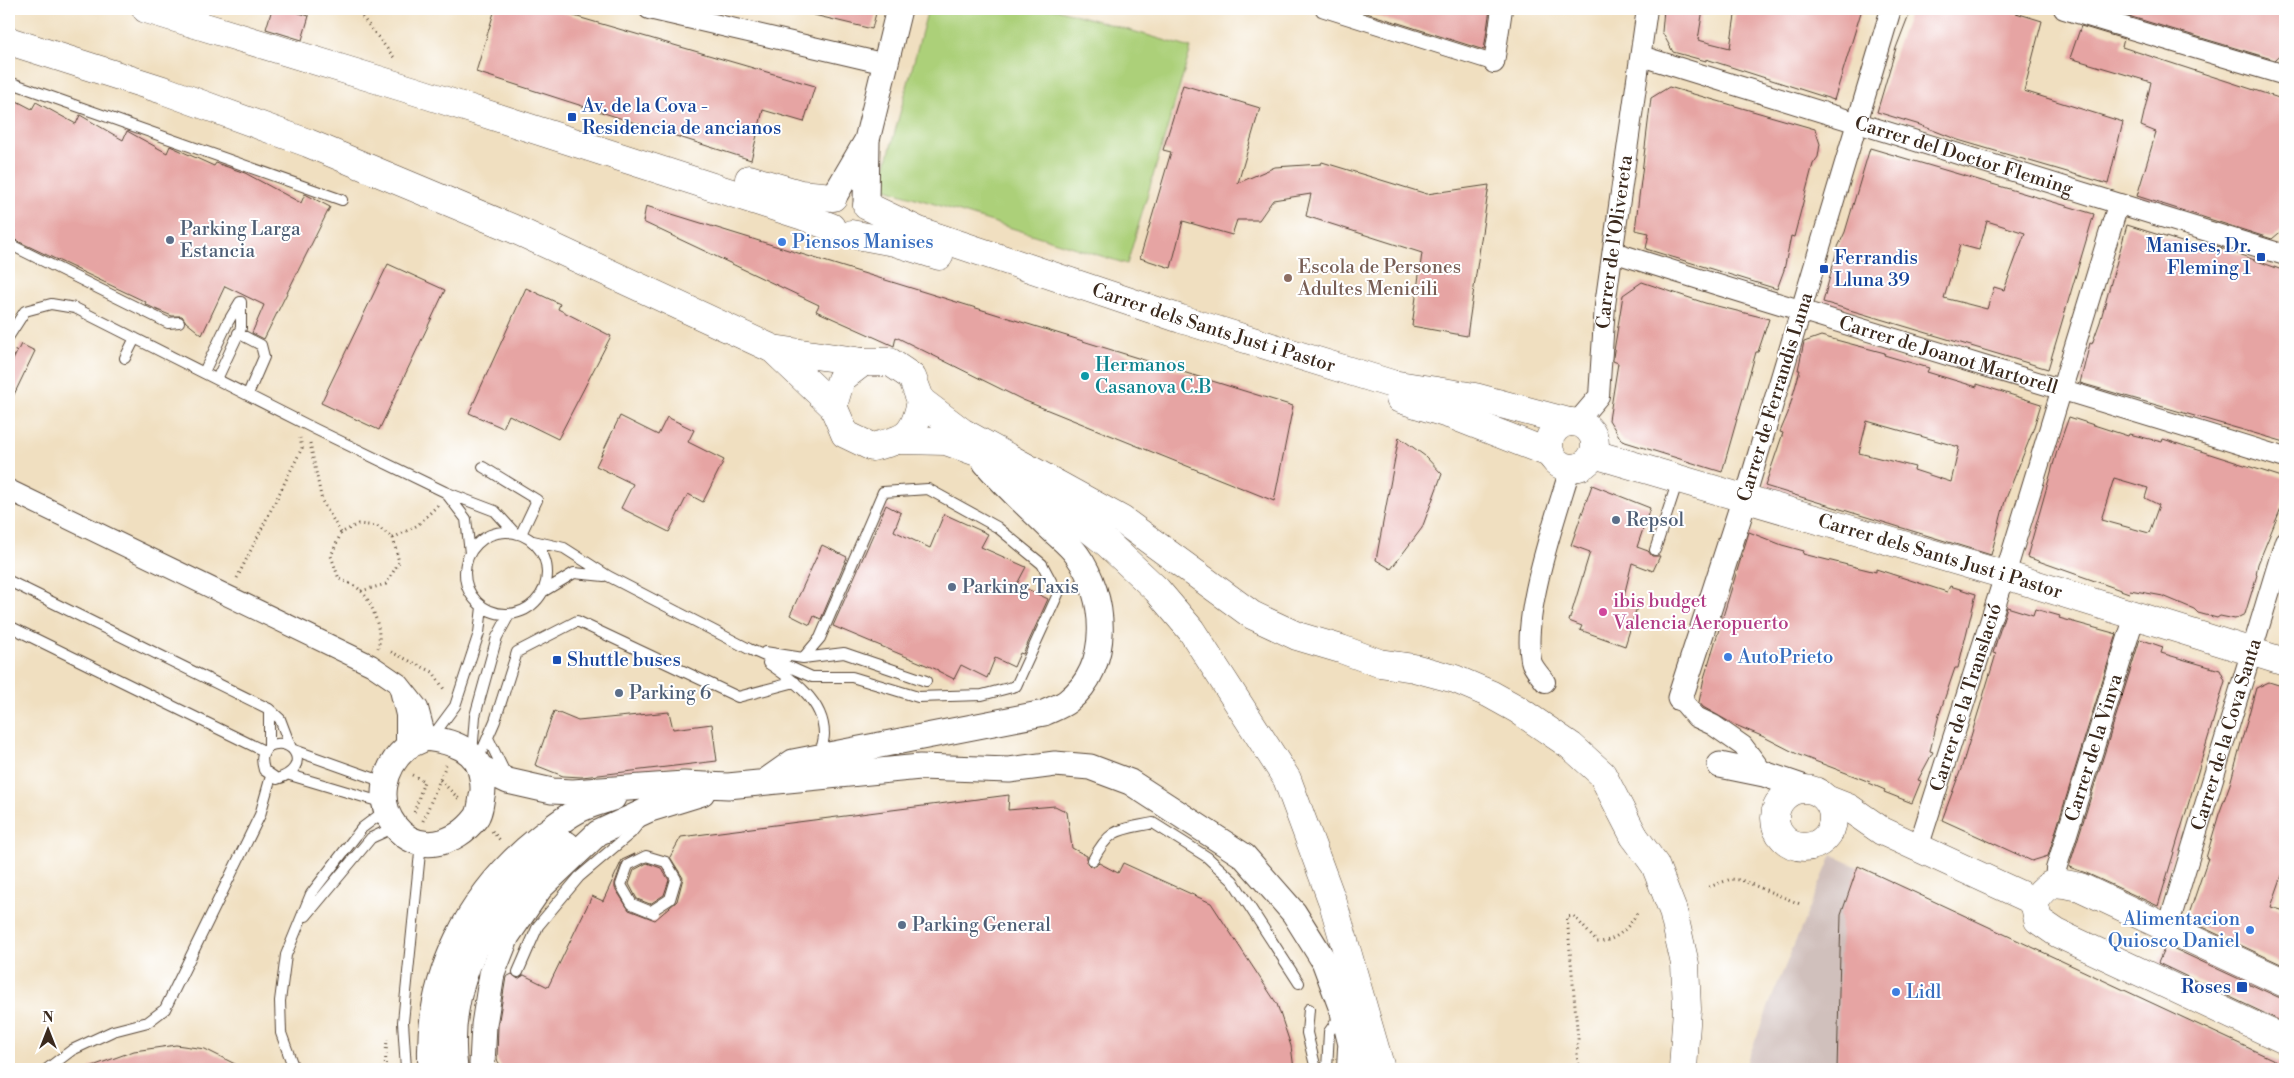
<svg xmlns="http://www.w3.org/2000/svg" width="2294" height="1078" font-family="'Libre Bodoni',serif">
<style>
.industrial{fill:#d0c0bc}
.green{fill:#acd079;stroke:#747d4c}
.building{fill:#e6a4a3;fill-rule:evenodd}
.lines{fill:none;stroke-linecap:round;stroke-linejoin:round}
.service-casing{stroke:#564536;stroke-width:12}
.pedestrian-casing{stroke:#564536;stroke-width:17}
.minor-casing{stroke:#564536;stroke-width:22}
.tertiary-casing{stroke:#564536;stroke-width:27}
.secondary-casing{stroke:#564536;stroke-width:29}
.motorway-casing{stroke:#564536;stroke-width:29}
.path{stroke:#564536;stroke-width:3;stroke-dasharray:1 4;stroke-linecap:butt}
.service{stroke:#fff;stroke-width:10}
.pedestrian{stroke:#fff;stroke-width:15}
.minor{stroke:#fff;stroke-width:20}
.tertiary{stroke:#fff;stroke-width:25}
.secondary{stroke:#fff;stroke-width:28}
.motorway{stroke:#fff;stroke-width:28}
.service-bridge-casing{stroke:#564536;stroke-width:12;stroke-linecap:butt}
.service-bridge{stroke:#fff;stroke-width:10}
.transit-dot{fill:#1a4fb4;stroke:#fff;stroke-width:2}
.service-dot{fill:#5c6f8a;stroke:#fff;stroke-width:2}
.shop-dot{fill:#3f7fe0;stroke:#fff;stroke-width:2}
.education-dot{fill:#8d6e63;stroke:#fff;stroke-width:2}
.culture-dot{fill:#0f9aa8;stroke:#fff;stroke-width:2}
.hotel-dot{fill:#d1479c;stroke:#fff;stroke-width:2}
.labels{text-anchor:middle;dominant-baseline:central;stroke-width:4;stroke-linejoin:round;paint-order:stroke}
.transit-label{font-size:19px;fill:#164399;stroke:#fff;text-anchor:start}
.street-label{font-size:19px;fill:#3b2a1e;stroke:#fff}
.service-label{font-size:19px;fill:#4e5e75;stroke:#fff;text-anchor:start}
.shop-label{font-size:19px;fill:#366cbe;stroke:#fff;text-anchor:start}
.education-label{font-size:19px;fill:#785e54;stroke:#fff;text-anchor:start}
.culture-label{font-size:19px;fill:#0d838f;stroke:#fff;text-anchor:start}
.hotel-label{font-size:19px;fill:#b23c85;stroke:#fff;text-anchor:start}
</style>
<rect width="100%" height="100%" fill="#fff"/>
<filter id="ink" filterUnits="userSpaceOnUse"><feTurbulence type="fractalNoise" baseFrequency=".02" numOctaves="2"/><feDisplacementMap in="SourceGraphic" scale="10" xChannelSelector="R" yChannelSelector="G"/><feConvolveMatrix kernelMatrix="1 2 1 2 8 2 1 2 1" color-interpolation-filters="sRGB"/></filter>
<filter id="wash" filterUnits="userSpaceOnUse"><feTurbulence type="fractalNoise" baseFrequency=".0096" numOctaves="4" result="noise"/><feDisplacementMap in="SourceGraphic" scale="20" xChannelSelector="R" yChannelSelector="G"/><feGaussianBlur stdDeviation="1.12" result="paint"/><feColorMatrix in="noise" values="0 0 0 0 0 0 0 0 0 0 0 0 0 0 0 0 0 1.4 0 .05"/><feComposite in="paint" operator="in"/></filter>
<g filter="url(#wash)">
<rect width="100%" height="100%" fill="#f0dfc0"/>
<path class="industrial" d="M1832,855l453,209v5h-541l31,-79z"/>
<path class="green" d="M928,9h129l134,39 -64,216 -247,-77z"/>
<g id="blocks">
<path class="building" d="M272,9h14l23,7 -7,24 -36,-11z
M495,9h55l265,77 -11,36 -41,-12 -12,50 -275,-88z
M814,9h63l-5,20 -58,-14z
M1357,9h133l-6,41 -127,-40z
M1664,9h39l-5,31 32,8 6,-39h126l-28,91 -128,-41v2l-33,-9 -11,-20z
M1911,9h92l39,12 -18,70 99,31 -15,62 -150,-44 -38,-15 -43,-13 19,-64z
M2105,9h179l1,42 -10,9z
M2081,26l43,13 -2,8 163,53v128l-13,11 -135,-43 19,-64 -15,-6 10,-44 -81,-24z
M1183,85l77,23 -22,75 37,-16 46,-3 1,-2 105,32 62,-9 -22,151 -55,-10 10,-73 -116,-37 5,-22 -38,6 -14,20h-22l-5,15 -49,-14 -12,47 -31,-10 31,-106 -8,-2z
M1669,87l146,42 5,15 -2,13 -5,7 -19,73 -3,-1 -7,34 -7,19 -131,-40 3,-16 -14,-3 16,-132z
M9,97l23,12 4,-7 40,22 4,-9 43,25 4,-9 40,22 3,-7 44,20 2,-3 29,10 56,30 4,-9 25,13 -66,132 -12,-6 12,-28 -39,-19 -23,49 -16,-13 -4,-6h-10l-17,-7 -10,-5 1,-2 -137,-65z
M1870,148l224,66 -46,155 -225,-67 15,-55 7,-15zM1987,221l38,12 -21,57 -10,-3 -7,22 -43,-11 16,-53 19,5z
M646,206l647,200 -19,95 -251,-101 -127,-63 -2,9 -78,-35 3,-6 -176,-83z
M2127,225l74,23 11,3 1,-6 72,26v171l-205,-59 10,-40 2,1 8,-22z
M388,264l57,26 -66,140 -58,-27z
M1642,282l63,21 64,16 -11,33h-2l-34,120 -100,-31 -13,-21 9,-57 -5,-2v-4l10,-62z
M526,288l34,16 -2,5 53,27 -53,103 -49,-24 -6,13 -34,-15z
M1821,336l64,17 -1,2 45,13 -2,4 50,15v-3l64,20 -9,29 -27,68 -14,54 -226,-69 18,-53 -3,-1 8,-19 12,-43h-2l6,-28zM1867,421l92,26 -8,35 -37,-12 1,-3 -56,-14z
M21,344l14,7 -26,54v-37z
M620,416l38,19 9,-18 27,13 -6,12 36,18 -21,42 -15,-8 -19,38 -48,-24 12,-24 -37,-18z
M2069,417l59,19 1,-2 33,8 1,-3 122,39v12l-4,18 -23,56 -2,10 1,1 -12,39 -10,5 -15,-3 -3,2 -19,-5 -4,-4 -31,-13 -33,-6 -1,3 -102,-36 30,-106zM2114,478l34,10 -3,10 14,7 -10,28 -48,-13z
M1399,437l26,19 17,18 -20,54 -31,41 -15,-9z
M1592,485l58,23 -13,39 11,4 4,5h8l-7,15 -21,-8 -9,37 15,4 -13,42 -45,-16 2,-4 -13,-5 21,-69 -19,-7z
M886,505l15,8 -7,18 36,17 14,-34 44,20 -7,13 45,20 -9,17 31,15 -25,55 -3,-1 -6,14 -19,-9 -8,20 -26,-13 -7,14 -16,-8v-1l-105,-44z
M1749,532l33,13 22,6 -1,3 73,18v-3l71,23 3,-6 26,8 -18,74h-3l-16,47 -9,36 3,1 -15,28 3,1 -9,22 -28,-11 1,-2 -16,-7 1,-1 -71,-27 -35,-18 -31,-13 -30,-17 -4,-5 5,-24z
M822,545l25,12 -26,62 -7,-3 -4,9 -20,-10z
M2007,607l26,8 2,-6 25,7 -1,2 58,16 -69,222 -16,5 -90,-41 19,-51 35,-115 -3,-1z
M2140,639l23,8 -2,6 59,17 5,11 -67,225 -72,-33 -17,-6z
M2269,682l16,5v180l-14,40 14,4v55l-98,-46 21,-62h-2l13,-44 11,-30 26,-96z
M554,711l24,10 91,-9 4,17 39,-5 5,37 -135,16 -19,-1 -28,-11z
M1009,795l-1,15 47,-4 12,6 5,36 15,8v7l3,3h6l3,-3 19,10 5,-10 88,40 66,101 14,42 3,23h-791l-6,-9 1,-34 8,-49 6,-3 6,5 6,-4 24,12 44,-91 11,5 19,-41 13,-6 -13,9 -7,20v5l14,22 26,10 22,-19 6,-23 -13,-21 11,-20z
M647,863l14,5 8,12 -5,15 -14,9 -13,-5 -8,-15 5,-14z
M1858,866l427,199v4h-448l4,-154z
M2166,945l112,52 7,1v25l-127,-60z
M176,1045l29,4 40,20h-154l-1,-2 44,-16z"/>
</g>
</g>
<g filter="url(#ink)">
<use href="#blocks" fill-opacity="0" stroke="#564536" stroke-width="1"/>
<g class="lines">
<defs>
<path id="service" d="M9,82l333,118
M9,244l159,79 11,-1
M238,333l23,12 3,12 -16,37
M9,336l16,-25 26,-7 24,4 240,121 130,63 50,19 19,21
M125,358l10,-20
M204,372l24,-50 12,-20
M217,379l24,-51v-26
M483,467l54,33 -16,34
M446,493l20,26 4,34
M465 573a41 41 0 1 1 82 0a41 41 0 1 1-82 0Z
M533,541l31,7 44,28 141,73 63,28h40l66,20 64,-2 34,-9 42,-92 -16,-30 -45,-37 -69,-38 -45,3 -63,146 -17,20
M1655,550l23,-70
M9,581l260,128 11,10 11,29
M544,591l30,-18 30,3
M9,626l255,125
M765,652l38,6 41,-5 82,28
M768,663c24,16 56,38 56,71 0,7 -3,16 -5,23
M269,709v37c-8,8 -8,14 -5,24l13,9c35,-10 18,-44 -8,-33
M432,737l23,-31 24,-73 3,-26
M488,738l18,37
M294,750l90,32
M472,754l3,-38 22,-79 12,-22
M478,760l17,-39 22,-69 60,-31 161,76 57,-15
M290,775l94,28
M1093,860c17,-33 27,-30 60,-37l54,34 26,24 66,102
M306,916l65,-78 24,-11
M518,972l20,-46 41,-49 52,-44 9,-11
M1309,1009l-2,24 9,36
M47,1069l25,-19 41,-19 35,-9 17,-13 95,-194 11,-39
M294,1069l-13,-36 -1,-32 6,-46 25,-61 51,-66 24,-18
M406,1069l-3,-47 18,-179
M1327,1069l2,-37 12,-17
M1342,1069l1,-21"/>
<path id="pedestrian" d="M1323,9l171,54"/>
<g id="minor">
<path d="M649,9l237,55"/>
<path d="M2064,9l221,66"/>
<path id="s1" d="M1641,56l644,199"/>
<path d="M1494,63l8,-54"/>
<path id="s2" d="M1613,252c223,71 448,136 672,206"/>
<path id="s3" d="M1577,422l22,-26 6,-91 42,-296"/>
<path d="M9,490l362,175 28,19 19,24 8,30"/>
<path d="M1745,498l146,-489"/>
<path d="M1545,682c-5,-7 -13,-15 -14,-22 -9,-47 25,-144 39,-191"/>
<path d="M400,690l6,25v33"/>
<path d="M1680,698l16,19 17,8 30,21 21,28"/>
<path id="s4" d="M1918,848l87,-273 113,-370"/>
<path id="s5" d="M2055,882l1,-13 79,-254"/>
<path id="s6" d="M2168,927l117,-386"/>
</g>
<path id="tertiary" d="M835,195l31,-53
M866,204l1,-64 32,-131
M1680,698l65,-200
M426,738c25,3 53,11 56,40 1,6 2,12 0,18 -1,7 -2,17 -6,22 -20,26 -58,38 -81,8 -19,-24 -12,-58 11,-78 5,-4 14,-7 20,-10z
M1720,765l44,9 47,16
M481,768l27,13 44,10 21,1 111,-8 44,2 192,-19 89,3 46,-6 35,3 40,15 114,74 50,57 30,48 19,51 14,57
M766,781l27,-19 251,-49c8,-4 18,-7 24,-12 44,-35 39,-104 9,-146 -7,-10 -19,-19 -27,-27 -22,-22 -45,-42 -65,-66
M431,1069c-6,-91 38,-176 109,-232 12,-9 24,-19 37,-26 11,-6 24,-9 36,-13
M455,1069c-8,-65 15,-128 57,-177 7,-7 13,-16 21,-23 10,-9 22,-16 34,-25
M484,1069l-2,-5 2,-39 8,-51 15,-38 33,-48 58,-55 52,-24 52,-16"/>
<g id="secondary">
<path d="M146,9l269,82 388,125 28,11"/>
<path d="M9,41l154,49 145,53 206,86 259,120 90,13h27l22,15 9,24 41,31 160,88 130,95 45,21 44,13 38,14 35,5 41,11 35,15 27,15 54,37 31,28 32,62"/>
<path d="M749,179l51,15 33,3"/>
<path id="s7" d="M867,206l52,25 262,88 211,65 83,13 94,25"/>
<path d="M851,234l43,8 45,14"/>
<path d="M773,349l60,57 12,28 27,13c34,-8 42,-10 49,-46"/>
<path d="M1400,399l57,18 92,36"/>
<path d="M833,406l8,-27 22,-17"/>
<circle cx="1572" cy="445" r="23"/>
<path id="s8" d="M1594,454l411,121 280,87"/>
<circle cx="1804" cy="818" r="29"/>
<path d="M1826,799l23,9 33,23 152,70"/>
<path d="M2285,983l-205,-96c-25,-5 -30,-8 -46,14l4,19 19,13 228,107"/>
</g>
<path id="motorway" d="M901,440l45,1 31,11 68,42 63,50 49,46 34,40 96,149 46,124 48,166
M1634,836l21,29 18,46 12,53 2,45 -4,60"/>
</defs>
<use href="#service" class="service-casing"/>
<use href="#pedestrian" class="pedestrian-casing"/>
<use href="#minor" class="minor-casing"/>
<use href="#tertiary" class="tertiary-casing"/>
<use href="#secondary" class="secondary-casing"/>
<use href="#motorway" class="motorway-casing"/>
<path class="path" d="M356,9l40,51
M9,365l8,-16
M310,443l12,58 19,32
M393,538l25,-13 20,-20
M237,578l65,-130 -2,-10
M361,591l25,-7 13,-22 -6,-24 -16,-12 -19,-2 -17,9 -10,23 8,23c7,3 16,6 21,11 12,10 23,43 18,58
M391,652l42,20 12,19
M412,775l12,6 -10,32
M440,780l19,19
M423,821l23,-56
M492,831l9,10
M1709,887l22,-8 10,1 59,24
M385,1069l2,-30
M1580,1069l-3,-12 1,-18 -11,-122 7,-1 23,26c18,0 32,-14 40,-29"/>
<use href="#service" class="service"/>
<use href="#pedestrian" class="pedestrian"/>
<use href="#minor" class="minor"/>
<use href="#tertiary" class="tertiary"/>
<use href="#secondary" class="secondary"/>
<use href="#motorway" class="motorway"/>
<defs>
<path id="service-bridge" d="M653,910l17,-11 6,-20 -10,-17 -20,-6 -18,9 -7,20 11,19 22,9"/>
</defs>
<use href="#service-bridge" class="service-bridge-casing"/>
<use href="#service-bridge" class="service-bridge"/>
</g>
</g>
<g class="transit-dot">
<rect x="567" y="112" width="10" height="10" rx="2.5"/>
<rect x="2256" y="252" width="10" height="10" rx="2.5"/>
<rect x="1819" y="264" width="10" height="10" rx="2.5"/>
<rect x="552" y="655" width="10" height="10" rx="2.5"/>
<rect x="2236" y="981" width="12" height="12" rx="2.5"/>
</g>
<g class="service-dot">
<circle cx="170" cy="240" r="5"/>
<circle cx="1616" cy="520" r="5"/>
<circle cx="952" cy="587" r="5"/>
<circle cx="619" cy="693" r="5"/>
<circle cx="902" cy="925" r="5"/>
</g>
<g class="shop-dot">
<circle cx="782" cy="242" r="5"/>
<circle cx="1728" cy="657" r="5"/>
<circle cx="2250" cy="930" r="5"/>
<circle cx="1896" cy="992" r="5"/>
</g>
<circle class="education-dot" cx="1288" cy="278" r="5"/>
<circle class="culture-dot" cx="1085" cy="376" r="5"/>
<circle class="hotel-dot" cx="1603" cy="612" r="5"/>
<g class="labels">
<g class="transit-label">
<text x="582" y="106">Av. de la Cova -<tspan x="582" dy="22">Residencia de ancianos</tspan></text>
<text x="2251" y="246" text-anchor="end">Manises, Dr.<tspan x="2251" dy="22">Fleming 1</tspan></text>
<text x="1834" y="258">Ferrandis<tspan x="1834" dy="22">Lluna 39</tspan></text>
<text x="567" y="660">Shuttle buses</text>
<text x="2231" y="987" text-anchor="end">Roses</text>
</g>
<g class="street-label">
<text stroke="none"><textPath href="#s1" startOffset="338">Carrer del Doctor Fleming</textPath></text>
<text stroke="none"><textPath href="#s3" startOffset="189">Carrer de l'Olivereta</textPath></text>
<text stroke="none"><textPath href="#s7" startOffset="368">Carrer dels Sants Just i Pastor</textPath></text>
<text stroke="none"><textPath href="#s2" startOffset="351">Carrer de Joanot Martorell</textPath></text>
<text transform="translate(1775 397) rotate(-73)">Carrer de Ferrandis Luna</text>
<text stroke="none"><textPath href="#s8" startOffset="361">Carrer dels Sants Just i Pastor</textPath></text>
<text stroke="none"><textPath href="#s4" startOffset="158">Carrer de la Translació</textPath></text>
<text stroke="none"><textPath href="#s6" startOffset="201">Carrer de la Cova Santa</textPath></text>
<text stroke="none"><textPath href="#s5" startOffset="140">Carrer de la Vinya</textPath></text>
</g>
<g class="service-label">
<text x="180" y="229">Parking Larga<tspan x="180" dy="22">Estancia</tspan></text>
<text x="1626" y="520">Repsol</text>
<text x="962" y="587">Parking Taxis</text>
<text x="629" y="693">Parking 6</text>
<text x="912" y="925">Parking General</text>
</g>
<g class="shop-label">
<text x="792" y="242">Piensos Manises</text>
<text x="1738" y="657">AutoPrieto</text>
<text x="2240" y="919" text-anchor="end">Alimentacion<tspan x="2240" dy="22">Quiosco Daniel</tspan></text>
<text x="1906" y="992">Lidl</text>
</g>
<g class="education-label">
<text x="1298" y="267">Escola de Persones<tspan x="1298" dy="22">Adultes Menicili</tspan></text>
</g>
<g class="culture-label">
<text x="1095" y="365">Hermanos<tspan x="1095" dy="22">Casanova C.B</tspan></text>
</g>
<g class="hotel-label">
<text x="1613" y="601">ibis budget<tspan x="1613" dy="22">Valencia Aeropuerto</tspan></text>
</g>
</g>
<rect width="2294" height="1078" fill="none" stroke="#fff" stroke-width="30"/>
<g transform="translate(48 1030)" stroke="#ffffff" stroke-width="4" paint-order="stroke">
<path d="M0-4L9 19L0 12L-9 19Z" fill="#3b2a1e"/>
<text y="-8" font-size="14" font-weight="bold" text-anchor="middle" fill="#3b2a1e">N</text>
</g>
</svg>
